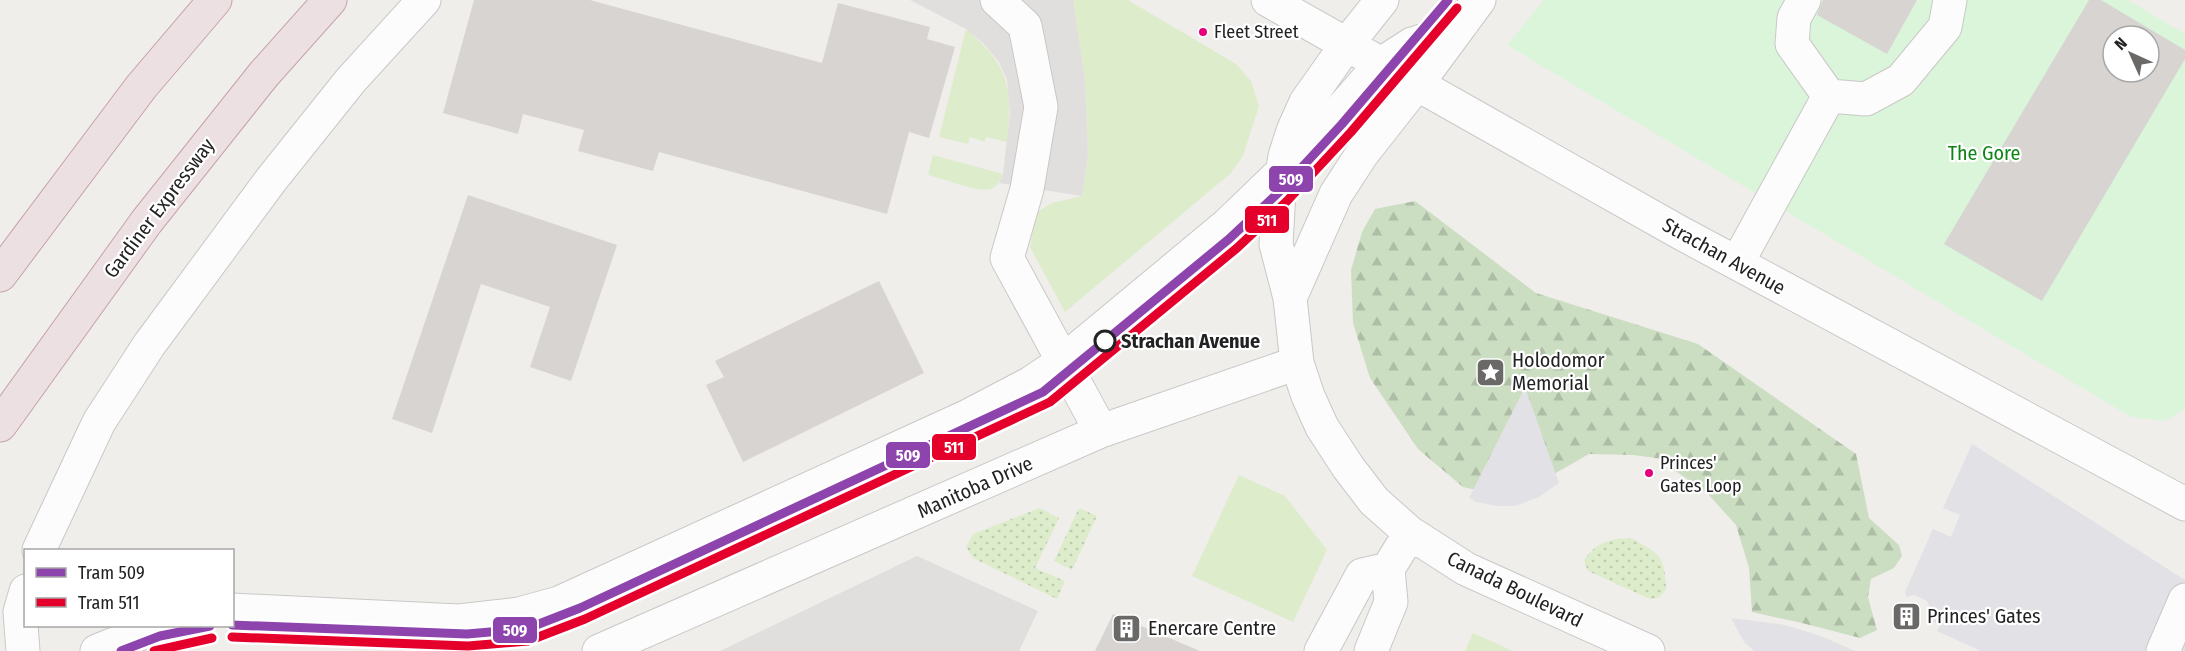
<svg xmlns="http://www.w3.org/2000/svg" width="2185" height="651" font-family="'Fira Sans Condensed',sans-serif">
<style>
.grass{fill:#ddeccb}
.forest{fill:url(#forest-firs)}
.park{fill:#daf5da;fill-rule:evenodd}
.garden{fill:url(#garden-dots)}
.parking{fill:#e0dfde}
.plaza{fill:#e2e1e5}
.building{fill:#d7d4d2;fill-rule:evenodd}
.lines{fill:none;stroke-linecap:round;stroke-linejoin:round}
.minor-casing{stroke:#c9c8c7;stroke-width:35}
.highway-casing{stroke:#c5a2ac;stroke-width:35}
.minor{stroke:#fdfcfc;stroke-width:33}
.highway{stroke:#ece0e2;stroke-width:33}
.tram-1-casing{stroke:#fff;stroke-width:14}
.tram-2-casing{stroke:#fff;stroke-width:14}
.tram-1{stroke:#8e44ad;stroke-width:9}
.tram-2{stroke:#e4002b;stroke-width:9}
.bus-dot{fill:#e5007d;stroke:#fff;stroke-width:2}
.stop-dot{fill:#fff;stroke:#222;stroke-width:3}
.labels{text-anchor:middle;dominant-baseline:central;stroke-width:4.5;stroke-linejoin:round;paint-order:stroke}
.bus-label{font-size:18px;fill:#222;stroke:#fff;text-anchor:start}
.park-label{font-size:20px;fill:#0c8416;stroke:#fff}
.street-label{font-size:20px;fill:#222;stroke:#fff}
.stop-label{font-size:20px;font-weight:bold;fill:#222;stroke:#fff;text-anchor:start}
.poi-label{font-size:20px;fill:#222;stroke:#fff;text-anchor:start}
.line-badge{stroke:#fff;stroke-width:2}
.badge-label{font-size:16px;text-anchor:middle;font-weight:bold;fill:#fff}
</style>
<defs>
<pattern id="forest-firs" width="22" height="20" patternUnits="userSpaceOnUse" patternTransform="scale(1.5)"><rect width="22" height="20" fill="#cbdec1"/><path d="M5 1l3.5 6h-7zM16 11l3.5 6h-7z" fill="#aebea6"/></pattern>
<pattern id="garden-dots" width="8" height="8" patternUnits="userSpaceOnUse" patternTransform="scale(1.5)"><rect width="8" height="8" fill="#ddeccb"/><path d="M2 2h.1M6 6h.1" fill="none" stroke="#bdcaae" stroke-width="1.8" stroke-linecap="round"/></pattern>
</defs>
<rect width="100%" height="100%" fill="#f0eeeb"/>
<path class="grass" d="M1073,0h55l108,64 15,17 8,25 -16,50 -12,17 -166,139 -35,-65 6,-34 16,-10 30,-7 6,-40 -3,-77z
M966,29c43,36 47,58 41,113l-21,-5 -1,5 -15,-5 -2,7 -29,-7z
M933,155l70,19c-3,6 -5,12 -12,15 -13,4 -49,-11 -63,-14z
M1239,475l46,21 42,54 -34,72 -101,-46z
M1473,633l40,18h-48z"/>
<path class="forest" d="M1415,201l121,92 162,51 158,110 13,64 30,27 3,11 -8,12 -23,11 -3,18 9,33 -17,8 -58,-15 -50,-11 -3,-44 -13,-43 -29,-32 -40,-28 -4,-6 -30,-4 -44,-1 -77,44 -49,-11 -45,-38 -48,-71 -17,-55 -2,-53 11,-38 13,-23z"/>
<path class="park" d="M1544,0h584l57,34v375l-20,12 -34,-4 -624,-372zM2113,36h36v36h-36z"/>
<path class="garden" d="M1040,508l19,10 -24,50 30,13 -8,18 -84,-41 -7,-11 7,-13z
M1079,508l18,8 -25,54 -18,-9z
M1631,538c29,16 34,17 35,52l-8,8 -8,1 -62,-28 -4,-10c11,-19 26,-22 47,-23z"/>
<path class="parking" d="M910,0h163l12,79 3,77 -6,40 -83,-13 4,-9 7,-61 -3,-33 -8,-18 -15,-18 -18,-15z
M917,556l121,55 -19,40h-299z"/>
<path class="plaza" d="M1525,387l34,96 -20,14 -24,9h-17l-22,-4 -7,-4z
M1972,444l213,136v71h-204l-44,-20 3,-6 -10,-5 2,-7 -5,-12 -13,-6 -8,2 -1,-5 28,-63 18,8 9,-22 -17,-7z
M1731,618l54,7 36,11 34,15h-101l-10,-9z"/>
<path class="building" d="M474,0h116l232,63 16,-60 92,24 -3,12 28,8 -26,91 -20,-6 -22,82 -228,-62 -6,19 -75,-20 6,-21 -61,-16 -5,20 -75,-21z
M1823,0h94l-30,54 -70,-39z
M2089,0h12l84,50v9l-143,242 -98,-57zM2113,36h36v36h-36z
M468,195l149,50 -46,136 -41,-14 20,-60 -69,-23 -49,149 -40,-14z
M879,281l45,92 -181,89 -37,-77 18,-8 -9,-16z
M1113,614l87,37h-105z"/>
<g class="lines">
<defs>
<path id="minor" d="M997,0l28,26 16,81 -14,82 -20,69 94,173
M1268,0l411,232 506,272
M1382,0l-35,44 -41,58 -13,29 -8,25 -6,36 -3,52 14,54 7,65 11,33 14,31 26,40 26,34 36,32 56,36 182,82
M1804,0l-10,18 -2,26 37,52
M1829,96l37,3 35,-19 44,-53 5,-27
M1737,263l92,-167
M1290,298l46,-104 26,-40 55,-70 62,-84
M39,550l60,-128 50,-77 122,-165 80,-100 73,-80
M232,610l227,11 60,-7 40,-11 407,-186 65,-34 31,-21 165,-137 82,-79 72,-82 31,-20 33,-10 18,-12
M23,651l-3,-39 6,-21
M97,651l62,-25
M599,651l502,-220 196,-68
M1321,651l41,-76 26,-6
M1371,651l20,-49 -3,-33 22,-36
M2163,651l22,-51"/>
<path id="highway" d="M0,275l141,-188 74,-87
M0,425l147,-204 117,-147 66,-74"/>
</defs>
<use href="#minor" class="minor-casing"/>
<use href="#highway" class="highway-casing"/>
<use href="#minor" class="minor"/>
<use href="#highway" class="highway"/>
<defs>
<path id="tram-1" d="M232,625l235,9 59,-5 54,-21 463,-216 186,-153 50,-47 63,-68 106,-124
M121,651l39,-15 50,-10"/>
<path id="tram-2" d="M232,637l236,9 60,-5 57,-22 465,-217 187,-154 50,-47 64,-69 106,-124
M154,651l58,-13"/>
</defs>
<use href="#tram-1" class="tram-1-casing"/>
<use href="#tram-2" class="tram-2-casing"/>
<use href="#tram-1" class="tram-1"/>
<use href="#tram-2" class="tram-2"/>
</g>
<defs>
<symbol id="sight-square" viewBox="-11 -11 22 22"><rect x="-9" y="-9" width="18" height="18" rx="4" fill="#6a6968" stroke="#fff"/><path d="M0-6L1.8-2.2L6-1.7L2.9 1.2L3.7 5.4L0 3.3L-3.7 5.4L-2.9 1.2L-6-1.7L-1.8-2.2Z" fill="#fff"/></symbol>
<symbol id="building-square" viewBox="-11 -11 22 22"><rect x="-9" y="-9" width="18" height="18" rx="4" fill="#6a6968" stroke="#fff"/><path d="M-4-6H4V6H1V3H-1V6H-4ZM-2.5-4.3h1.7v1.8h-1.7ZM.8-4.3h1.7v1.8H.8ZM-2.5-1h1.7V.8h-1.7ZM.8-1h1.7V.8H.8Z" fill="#fff"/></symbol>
</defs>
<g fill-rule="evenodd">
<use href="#sight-square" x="1474" y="356" width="33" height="33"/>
<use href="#building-square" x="1890" y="600" width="33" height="33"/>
<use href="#building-square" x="1110" y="612" width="33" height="33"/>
</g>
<g class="bus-dot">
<circle cx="1203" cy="32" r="5"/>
<circle cx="1649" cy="473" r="5"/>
</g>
<circle class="stop-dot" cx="1105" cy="341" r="10"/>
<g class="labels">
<g class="bus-label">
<text x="1214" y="32">Fleet Street</text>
<text x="1660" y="463">Princes'<tspan x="1660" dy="23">Gates Loop</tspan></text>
</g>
<g class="park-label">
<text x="1984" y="153">The Gore</text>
</g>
<g class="street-label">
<text transform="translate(159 208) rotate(-53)">Gardiner Expressway</text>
<text transform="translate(1724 256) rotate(29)">Strachan Avenue</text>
<text transform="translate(975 487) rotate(-24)">Manitoba Drive</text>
<text transform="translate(1515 589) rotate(26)">Canada Boulevard</text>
</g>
<g class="stop-label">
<text x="1121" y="341">Strachan Avenue</text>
</g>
<g class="poi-label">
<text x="1512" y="360">Holodomor<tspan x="1512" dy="23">Memorial</tspan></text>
<text x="1927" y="616">Princes' Gates</text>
<text x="1148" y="628">Enercare Centre</text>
</g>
</g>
<g class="line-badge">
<rect x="1268" y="165" width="46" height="28" rx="6" fill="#8e44ad"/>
<rect x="1244" y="205" width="46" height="29" rx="6" fill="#e4002b"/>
<rect x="931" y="433" width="46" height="28" rx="6" fill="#e4002b"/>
<rect x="885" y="441" width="46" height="28" rx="6" fill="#8e44ad"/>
<rect x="492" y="616" width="46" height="28" rx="6" fill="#8e44ad"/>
</g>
<g class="badge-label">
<text x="1291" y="185">509</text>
<text x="1267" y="226">511</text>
<text x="954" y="453">511</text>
<text x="908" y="461">509</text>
<text x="515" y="636">509</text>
</g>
<rect x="24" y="549" width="210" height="78" fill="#ffffff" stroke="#a7a7a7" stroke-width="1.5"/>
<rect x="36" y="568" width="30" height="9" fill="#8e44ad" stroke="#a7a7a7" stroke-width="1.5"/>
<text x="78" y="579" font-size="18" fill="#222222">Tram 509</text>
<rect x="36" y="598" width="30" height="9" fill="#e4002b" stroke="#a7a7a7" stroke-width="1.5"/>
<text x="78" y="609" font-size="18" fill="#222222">Tram 511</text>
<g transform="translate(2131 54) rotate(315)"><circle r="28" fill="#ffffff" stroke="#a7a7a7" stroke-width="1.5"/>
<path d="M0-4.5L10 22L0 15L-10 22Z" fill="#6a6968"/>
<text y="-9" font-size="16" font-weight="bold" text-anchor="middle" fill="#222222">N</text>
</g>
</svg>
